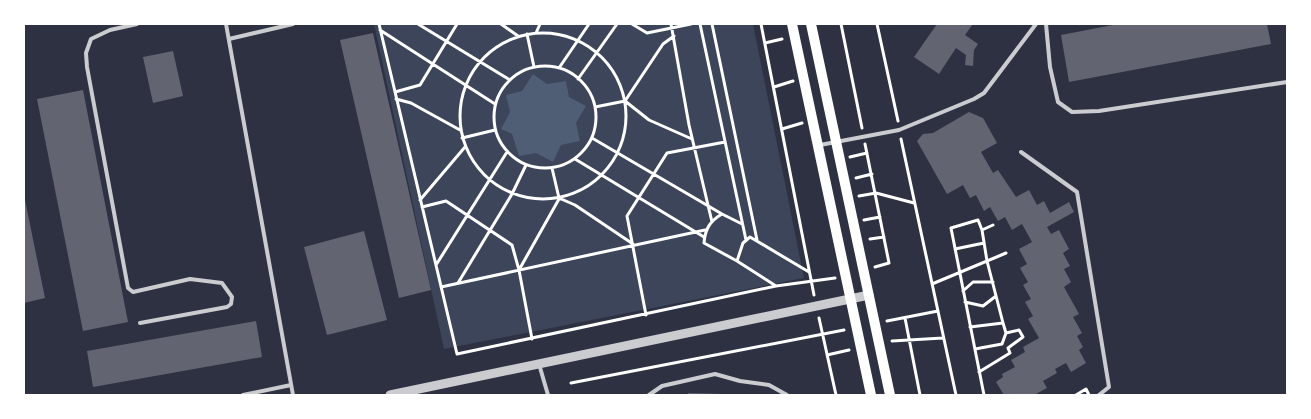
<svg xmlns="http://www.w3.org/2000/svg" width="1311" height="419" font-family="'Source Sans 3',sans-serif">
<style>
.green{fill:#3c4559}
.water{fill:#4f5d75}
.building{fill:#626471}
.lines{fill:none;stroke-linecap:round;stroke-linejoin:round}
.path{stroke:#fff;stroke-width:3}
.service{stroke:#caccd0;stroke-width:4}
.tertiary{stroke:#caccd0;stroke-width:9}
.secondary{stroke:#fff;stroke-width:10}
</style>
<rect width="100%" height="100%" fill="#2d3142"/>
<path class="green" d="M374,24h379l51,254 -360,71z"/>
<path class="water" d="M533,74l14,10 19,-3 3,16 17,9 -10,17 4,18 -19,4 -8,17 -17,-9 -17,3 -7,-22 -11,-5 9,-17 -4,-17 16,-4z"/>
<path class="building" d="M937,24h36l-8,11 13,9 -4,6 -1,16 -8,-1 1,-10 -10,-7 -17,26 -25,-17z
M1118,24h149l4,20 -202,38 -8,-47z
M373,33l58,257 -32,8 -59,-258z
M173,51l10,45 -30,7 -10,-46z
M83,90l45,232 -45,9 -46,-232z
M969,112l14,6 14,25 -16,9 12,21 5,-3 18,27 13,-7 8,15 7,-4 6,12 19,-11 5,10 -27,15 4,7 8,-4 10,19 -6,4 7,13 -6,3 7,13 -7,5 15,27 -6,3 9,16 -5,3 6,11 -4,3 7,13 -15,9 -5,-9 -11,6 2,4 -14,8 4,7 -13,7h-30l-8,-13 7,-5 -1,-3 13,-7 -4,-7 14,-8 -2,-5 16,-9 -11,-19 5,-3 -8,-14 6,-3 -8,-14 5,-3 -8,-14 7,-4 -8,-15 13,-7 -10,-18 -10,6 -7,-13 -7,4 -8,-14 -6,4 -8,-16 -6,3 -7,-13 -16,9 -30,-53 6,-7 10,-1z
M24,195l21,103 -21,5z
M364,231l23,89 -60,15 -23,-88z
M256,321l6,36 -169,30 -6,-36z
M688,393l36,1v1h-36z"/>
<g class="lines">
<path class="path" d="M379,24l78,330 319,-68
M418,24l92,56
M501,24l17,12
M632,24l15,9 44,-9
M671,24l18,101 23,97
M700,24l46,216
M712,24l45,216
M761,24l53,271
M841,24l21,104
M877,24l21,97
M380,30l115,74
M460 116a83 83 0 1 1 166 0a83 83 0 1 1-166 0Z
M536,33l4,-9
M527,34l7,33
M765,43l17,-4
M494 117a51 51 0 1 1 102 0a51 51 0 1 1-102 0Z
M559,68l30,-44
M578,79l39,-55
M774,87l19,-6
M395,92l25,-7 37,-61
M396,99l15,4 49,27
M625,101l38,-57 11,-8
M595,107l30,-6 24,19 43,19
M782,129l20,-6
M462,138l33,-8
M592,138l130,76
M901,139l55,256
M865,144l24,119 -14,4
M850,157l17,-4
M575,159l129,78
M552,168l7,30 16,7 58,39
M856,178l16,-4
M859,196l17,-3 38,10
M420,200l45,-53
M422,207l24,-6 66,44 7,25
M864,220l16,-3
M982,230l-4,-10 -27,8 33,167
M870,239l14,-2
M955,249l29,-6
M737,261l-33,-18c1,-14 6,-22 18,-29l20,10
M436,265l71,-113
M809,272l-59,-35 -7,6 -6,18 39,25 59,-8
M458,283l54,-89 14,-29
M932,284l74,-31
M441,287l264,-57
M963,291l10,-9h20
M965,302l18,4 13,-10
M646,315l-19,-99 40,-63 58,-11
M819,318l17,77
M905,318l15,77
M887,321l51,-10
M970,327l33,-4
M532,339l-13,-69 40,-71
M892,341l51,-3
M975,349l27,-5 4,-11
M827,355l22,-5
M979,372l31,-19 -2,-5 15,-11 -4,-7 -13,3 -3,-10 -16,-62 -5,-31 11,-5
M571,383l273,-53
M1076,395l10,-6 3,6"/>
<path class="service" d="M137,24l-27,6 -19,9 -5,14 1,14 41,221 5,4 57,-13 32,4 10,14 -1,7 -4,3 -87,16
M226,24l67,371
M1046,24l4,43 8,35 14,10 27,-1 188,-29
M229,39l64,-15
M820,145l79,-15 75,-31 10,-6 52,-69
M1021,152l56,40 32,195 -10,8
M539,364l9,31
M243,395l48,-10
M649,395l13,-9 53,-12 25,7 29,4 18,10"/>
<path class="tertiary" d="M390,395l479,-100"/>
<path class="secondary" d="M792,24l79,371
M811,24l79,371"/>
</g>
<rect width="1311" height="419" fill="none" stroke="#ffffff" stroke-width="50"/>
</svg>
